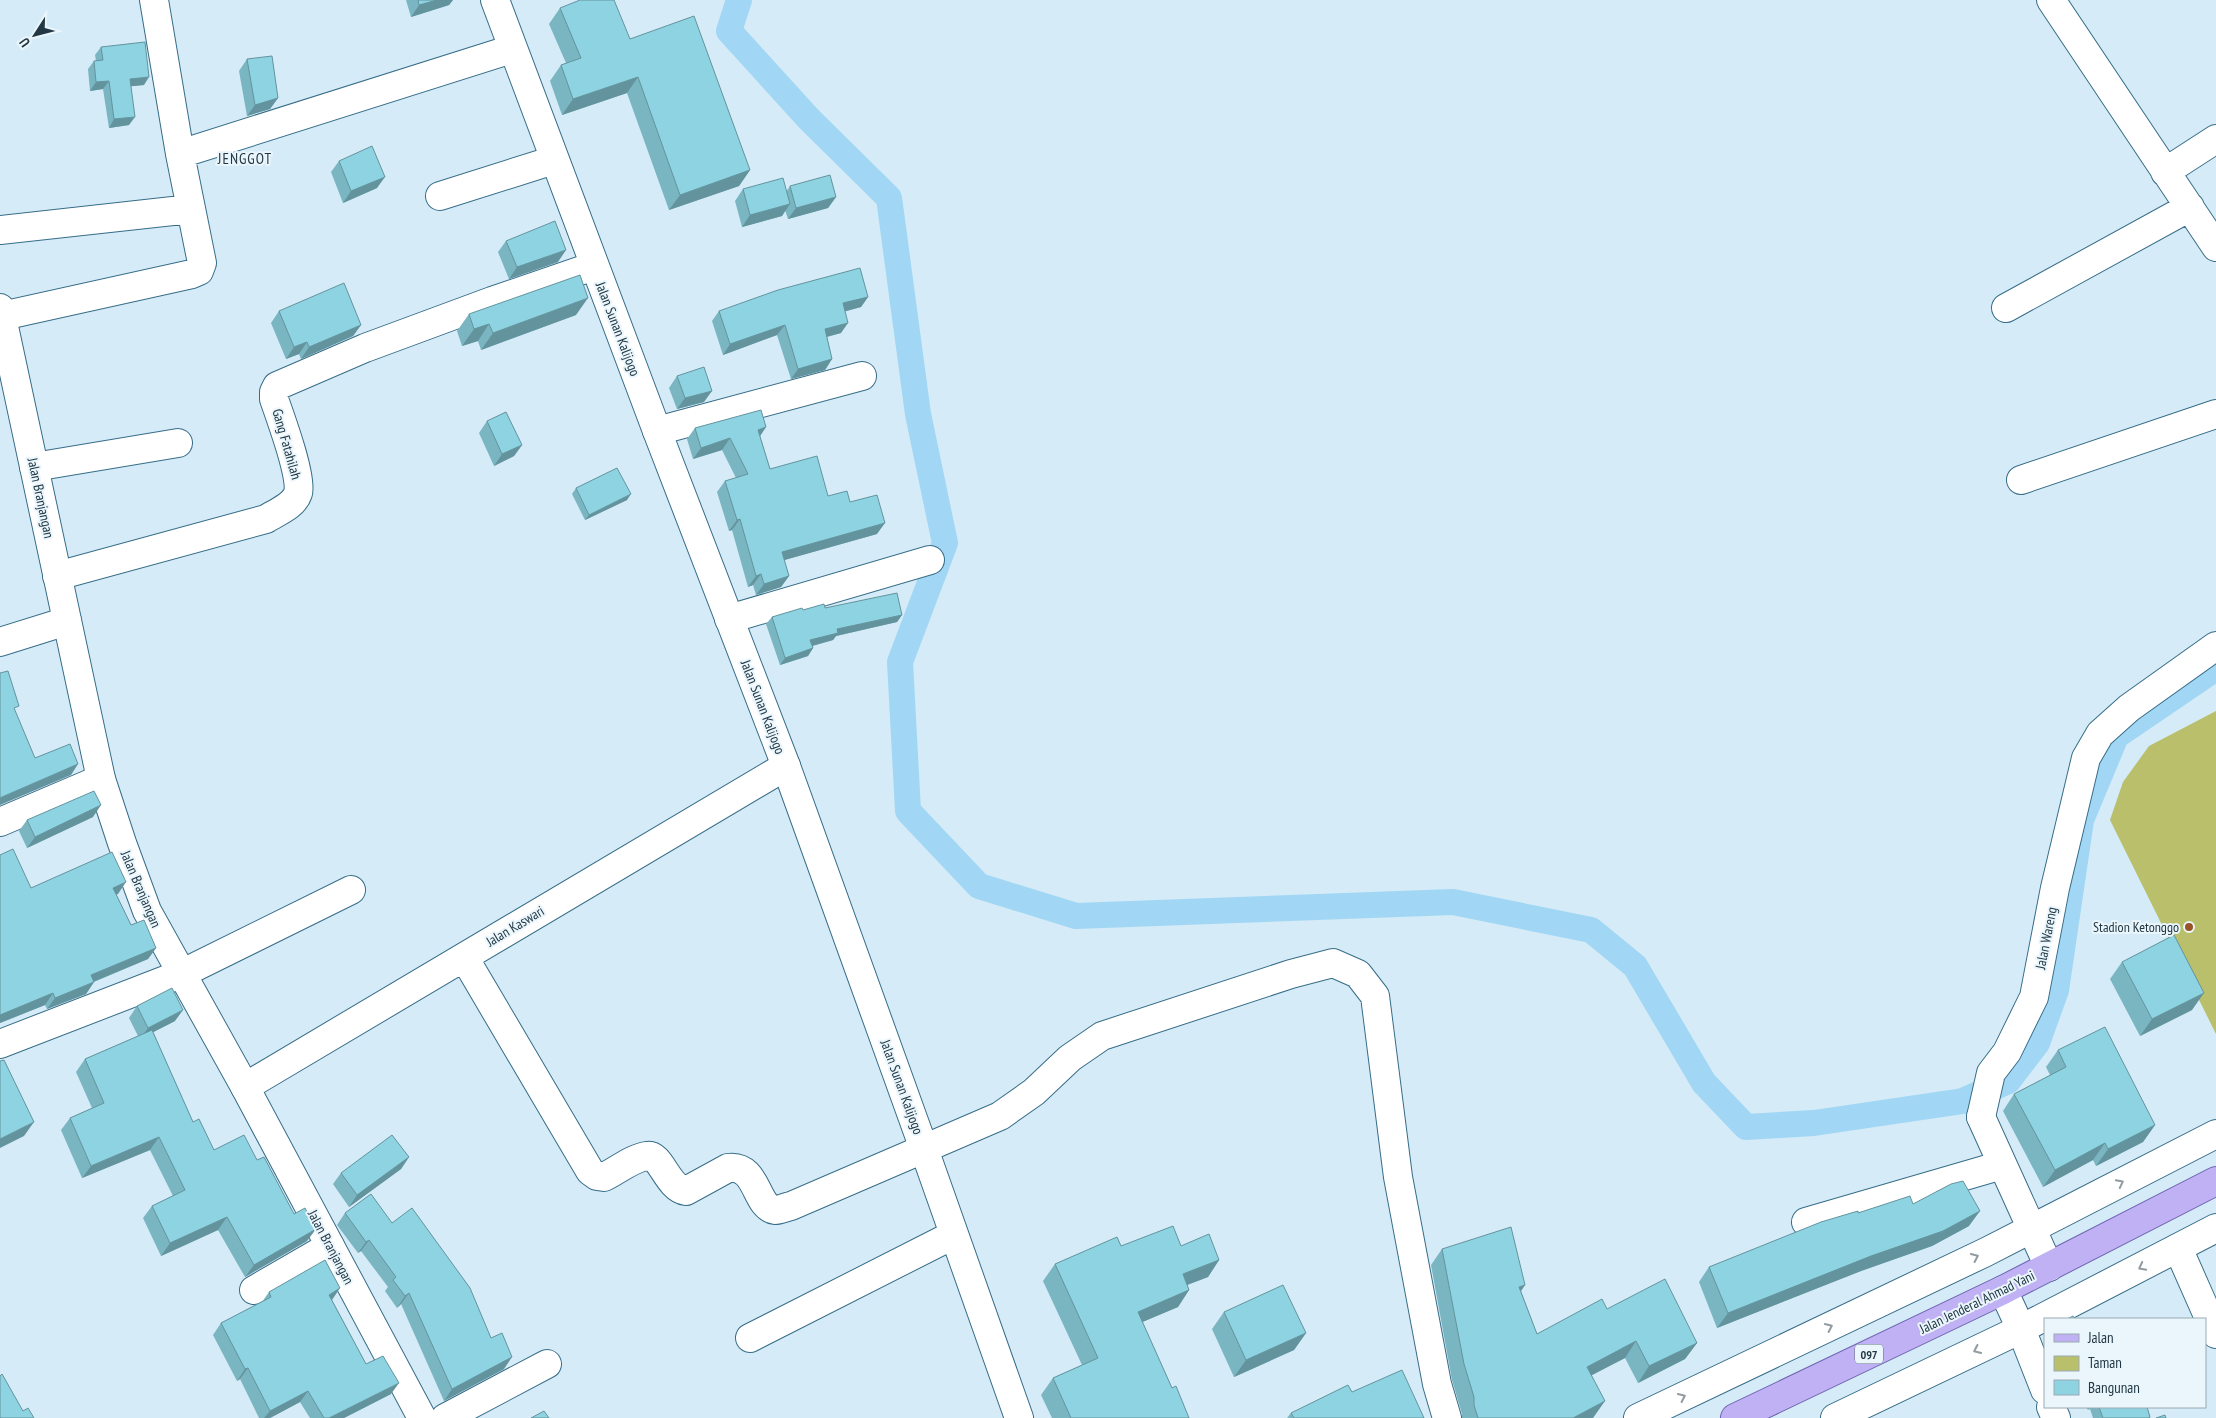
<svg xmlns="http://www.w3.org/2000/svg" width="2216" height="1418" font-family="'PT Sans Narrow',sans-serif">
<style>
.green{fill:#b9bf6b}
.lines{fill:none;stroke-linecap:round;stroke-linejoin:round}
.canal{stroke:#a1d7f4;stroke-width:26}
.street-casing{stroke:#376d88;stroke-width:30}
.secondary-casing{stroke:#376d88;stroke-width:30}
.primary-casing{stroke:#6d64b2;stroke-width:30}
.street{stroke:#fff;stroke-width:28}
.secondary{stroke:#fff;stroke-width:28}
.primary{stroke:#c0b0f4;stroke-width:28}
.wall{fill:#7ab5c2}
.shaded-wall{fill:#63949e}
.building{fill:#8ed3e1;stroke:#63949e}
.oneway{stroke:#909ca2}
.poi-dot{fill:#985426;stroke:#ebf6fc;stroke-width:2}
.labels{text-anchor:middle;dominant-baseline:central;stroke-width:4;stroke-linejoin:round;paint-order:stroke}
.shield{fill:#ebf6fc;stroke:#5e717b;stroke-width:1}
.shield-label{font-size:12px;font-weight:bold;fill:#213844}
.street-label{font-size:14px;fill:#213844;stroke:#ebf6fc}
.poi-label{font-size:14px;fill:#213844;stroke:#ebf6fc;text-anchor:end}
.neighbourhood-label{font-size:15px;letter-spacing:1px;fill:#213844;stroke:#ebf6fc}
</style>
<rect width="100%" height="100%" fill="#d5ebf7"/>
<path class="green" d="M2216,711v323l-106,-214 13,-38 26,-36z"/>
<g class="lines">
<path class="canal" d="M739,0l-10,31 80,88 80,79 29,216 27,129 -45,119 8,149 71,75 97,30 377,-14 138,28 44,36 69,117 42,44 68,-4 149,-22 45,-20 29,-38 19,-53 25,-170 35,-84 100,-68"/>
<defs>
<path id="street" d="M2051,0l165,247
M180,154l332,-105
M2165,172l51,-33
M440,196l114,-36
M0,230l191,-21
M2006,308l184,-101
M2,316l190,-42 7,-3 3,-8 -22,-109 -26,-154
M657,431l205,-55
M34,467l144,-24
M2021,480l195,-66
M57,576l209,-57c11,-7 28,-13 32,-26 5,-14 -18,-77 -24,-94v-7l3,-6 88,-38 127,-47 102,-35
M729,619l201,-59
M0,642l67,-21
M0,822l101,-43
M464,957l126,214 7,5 7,1c13,-6 28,-19 43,-21 14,-3 20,32 39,35l42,-23c30,-4 27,39 47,42 4,0 11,-3 16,-4l209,-90 34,-24 36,-34 32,-22 189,-62 42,-11 25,11 17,22 23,181 39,207 10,34
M0,1044l181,-70 170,-84
M245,1087l541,-321
M1981,1117l10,-44 16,-21 27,-55 21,-109 31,-130 14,-24 29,-26 87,-62
M1806,1222l196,-57
M2178,1248l38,86
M254,1290l76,-44
M2021,1329l24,61
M750,1338l203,-103
M2051,1407l5,11
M445,1418l102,-54"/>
<path id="secondary" d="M495,0l162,431 129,335 138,383 95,269
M0,308l101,471 21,64 25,68 98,176 177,331
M1981,1117l68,150
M2003,1290l18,39
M1638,1418l348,-166 230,-118
M1835,1418l186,-89 195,-101"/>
<path id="primary" d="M1735,1418l268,-128 213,-109"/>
</defs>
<use href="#street" class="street-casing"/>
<use href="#secondary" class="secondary-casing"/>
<use href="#primary" class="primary-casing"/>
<use href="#street" class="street"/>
<use href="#secondary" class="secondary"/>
<use href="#primary" class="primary"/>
</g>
<path class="wall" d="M406,0h47l-4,5 -38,12z
M560,8l70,31 120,131 -11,16 -70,24 -42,-117 -65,22 -12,-34 11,-16 5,-2 -17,-39z
M101,47l43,38 -13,1 -2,39 -20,3 -6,-39 -13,2 -2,-22 6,-8h2l-1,-6z
M247,59l31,39 -8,11 -23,7 -8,-45z
M339,161l38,27 -34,15 -12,-31z
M790,186l46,11 -8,11 -40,11 -3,-9 -3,6 -40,11 -7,-26 8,-12 43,3z
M506,241l52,21 -49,17 -11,-27z
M868,297l-7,10 -16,4 -4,22 -14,4 5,22 -7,11 -34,9 -14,-44 -54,20 -11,-34 7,-10z
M279,311l82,14 -8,11 -52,23 -2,-5 -13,5 -15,-36z
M469,314l107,1 -95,35 -3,-9 -16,5 -5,-15z
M677,376l27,26 -27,7 -8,-21z
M487,421l35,24 -8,11 -20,10 -15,-33z
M766,427l-6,9 10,33 58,27 22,6 27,32 -93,26 5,16 -8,11 -25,8 -3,-10 -5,2 -16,-57 -3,1 -12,-39 8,-11 11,-3 -14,-28 -29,9 -6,-20 8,-11z
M576,488l51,12 -42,20 -13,-26z
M825,608l77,7 -5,7 -61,14 -3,4 -21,6 1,2 -5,8 -28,9 -14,-41 6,-7 31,-7z
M93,817l-66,31 -8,-17 8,-11z
M0,855l31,33 87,6h-2l15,31 25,23 -8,11 -54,23 -8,12 -39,15 -2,-4 -45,18z
M2122,962l70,48 -52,26 -30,-57z
M137,1006l38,15 -22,11 40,90 21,28 43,10 50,81 -62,36 -27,-47 -57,26 -18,-38 9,-12 21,-10 -23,-46 -68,28 -21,-48 9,-12 22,-10 -16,-36 9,-13 53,-23 -9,-18z
M2058,1050l97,75 -12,17 -47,24 -3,-6 -50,27 -40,-76 11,-17 36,-19 -4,-8z
M409,1157l-8,12 -52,38 -16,-23 8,-11z
M1913,1204l56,22 -37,20 -71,25 -144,57 -18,-46 10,-15 149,-54z
M345,1213l47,10 112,146 -60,32 -43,-97 -4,4 -12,-17 3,-4 -27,-36 -3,2 -21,-28z
M1121,1246h60l38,14 -11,17 -21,8 2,5 -11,17 -36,15 30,66 17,30h-137l-11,-23 12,-17 29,-13 -39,-84 12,-17z
M1442,1249l83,36 -4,6 16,43 70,-25 90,34 -12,16 -47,24 -13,-25 -34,17 2,43h-131v-4l-10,-34 -21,-115z
M269,1292l63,8 34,64 25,30 -47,24h-34l-10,-16 -30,16h-11l-19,-39 -3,2 -24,-46 8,-12 41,-21z
M1224,1312l82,21 -12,17 -60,27 -22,-48z
M1352,1392l72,26h-137l4,-5z
M2086,1407h61l3,10v1h-57l-3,-9 -2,1z"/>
<path class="shaded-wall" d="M437,0h16l-4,5 -38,12 8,-12z
M149,77l-5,8 -20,2 6,-8z
M638,77l-11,16 -65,22 11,-16z
M109,81l-6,8 -13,2 6,-9z
M278,98l-8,11 -23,7 8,-11z
M135,117l-6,8 -20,3 5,-9z
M750,170l-11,16 -70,24 11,-15z
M385,177l-8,11 -34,15 8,-12z
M836,197l-8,11 -40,11 8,-11z
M790,204l-8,12 -40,11 8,-12z
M566,250l-8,12 -49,17 8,-12z
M868,297l-7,10 -25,7 7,-11z
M588,298l-12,17 -95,35 12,-17z
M848,323l-7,10 -23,6 7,-10z
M489,324l-11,17 -16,5 12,-17z
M361,325l-8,11 -52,23 8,-12z
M785,325l-8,10 -54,20 7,-11z
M307,342l-8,12 -13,5 8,-12z
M832,359l-7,11 -34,9 7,-10z
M712,391l-8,11 -27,7 8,-11z
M766,427l-8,12v-9z
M730,438l-8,12 -29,9 8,-11z
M522,445l-8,11 -20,10 8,-12z
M631,494l-4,6 -42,20 4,-5z
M740,519l-8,11 -3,1 8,-11z
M885,523l-8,11 -103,29 8,-11z
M761,574l-8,11 -5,2 8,-11z
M789,576l-8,11 -25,8 8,-11z
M902,615l-5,7 -61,14 -3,4 -28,8 5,-8 27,-11z
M813,648l-5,8 -28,9 5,-7z
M78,764l-7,11 -71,30v-7l2,-1z
M101,805l-8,12 -66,31 8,-11z
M126,882l-8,12 -13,5 8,-11z
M156,948l-8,11 -65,27 8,-11z
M94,982l-8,12 -39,15 8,-11z
M53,993l-8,12 -45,18v-8z
M2204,993l-12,17 -52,26 12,-17z
M183,1010l-8,11 -35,18 8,-11z
M34,1122l-10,14 -24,12v-9z
M2155,1125l-12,17 -47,24 12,-17z
M159,1137l-9,13 -68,28 9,-12z
M2105,1143l-12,17 -50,27 12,-17z
M409,1157l-8,12 -52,38 8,-12z
M1980,1211l-11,15 -37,20 -71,25 -144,57 11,-15z
M227,1217l-9,13 -57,26 9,-13z
M316,1229l-9,12 -62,36 9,-12z
M369,1240l-8,11 -3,2 8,-11z
M1219,1260l-11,17 -37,14 12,-17z
M1525,1285l-11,16 5,-14z
M340,1288l-8,12 -11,6 8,-11z
M1189,1290l-11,17 -52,22 12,-17z
M409,1293l-8,11 -4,4 8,-12z
M1306,1333l-12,17 -60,27 12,-17z
M1636,1341l-11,17 -50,26 12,-17z
M1697,1343l-12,16 -47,24 11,-17z
M512,1357l-8,12 -60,32 8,-12z
M248,1368l-8,11 -3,2 8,-12z
M399,1383l-8,11 -47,24h-15z
M308,1391l-8,11 -30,16h-6l6,-7z
M1605,1401l-12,17h-20z"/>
<path class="building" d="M418,0h19l-18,5z
M580,0h34l16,39 64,-23 56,154 -70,25 -42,-118 -65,22 -12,-34 20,-7 -21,-50z
M145,42l4,35 -19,2 5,38 -21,2 -5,-38 -13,1 -2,-21 9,-1 -2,-13z
M272,56l6,42 -23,7 -8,-46z
M372,146l13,31 -34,14 -12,-30z
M830,175l6,22 -40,11 -6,-22z
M783,178l7,26 -40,11 -7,-26z
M555,221l11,29 -49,17 -11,-26z
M860,268l8,29 -25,6 5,20 -23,6 7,30 -34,10 -13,-44 -55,19 -11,-33 59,-21z
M580,275l8,23 -95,35 -4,-9 -15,5 -5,-15z
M344,283l17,42 -52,22 -2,-5 -13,5 -15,-36z
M704,367l8,24 -27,7 -8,-22z
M761,410l5,17 -8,3 12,39 47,-13 11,40 19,-5 3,11 27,-7 8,28 -103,29 7,24 -25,8 -3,-10 -5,2 -16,-57 -3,1 -12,-39 23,-7 -18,-36 -29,10 -6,-20z
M506,412l16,33 -20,9 -15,-33z
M617,468l14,26 -42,21 -13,-27z
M897,593l5,22 -65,14 1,4 -28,7 3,8 -28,10 -13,-41 30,-9 1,2 21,-6 1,4z
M8,671l11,35 -5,2 21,50 35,-14 8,20 -76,33 -2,1v-125z
M94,791l7,14 -66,32 -8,-17z
M13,849l18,39 81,-36 14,30 -13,6 18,37 13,-5 12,28 -65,27 3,7 -39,16 -2,-5 -53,22v-160z
M2174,935l30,58 -52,26 -30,-57z
M172,988l11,22 -35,18 -11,-22z
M2105,1027l50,98 -47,24 -3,-6 -50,27 -41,-76 52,-27 -8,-17z
M152,1030l41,92 6,-3 15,31 30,-15 13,25 7,-3 30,57 11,-6 11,21 -62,36 -27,-48 -57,26 -18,-37 33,-16 -26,-53 -68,29 -21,-48 34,-15 -19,-44z
M4,1060l30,62 -34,17v-78z
M392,1135l17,22 -52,38 -16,-22z
M1963,1181l17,30 -37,20 -72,25 -143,57 -19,-46 112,-45 37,-11v2l52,-17 3,8 38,-20z
M371,1194l21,29 20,-15 58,80 21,50 11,-5 10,24 -60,32 -43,-96 -4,3 -12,-16 3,-3 -27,-37 -3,2 -21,-29z
M1173,1226l8,20 28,-12 10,26 -36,14 6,16 -51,22 34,76 4,-2 13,32h-118l-18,-40 45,-20 -43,-94 62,-27 4,9z
M1511,1227l14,58 -6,2 18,47 65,-35 5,10 58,-30 32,64 -48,23 -13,-25 -49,26 18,34 -32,17h-95l-4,-13v-8l-10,-33 -22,-115z
M325,1260l15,28 -11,7 37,69 17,-8 16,27 -70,35h-5l-16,-27 -38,20 -22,-43 -3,1 -24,-46 50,-26 -2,-5z
M1283,1285l23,48 -60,27 -22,-48z
M2073,1316l2,3h-8z
M1402,1370l22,48h-130l-3,-5 57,-28 4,7z
M2,1374l21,37 5,-3 6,10h-34v-42z
M2099,1407h48l3,10 -2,1h-45z
M544,1411l5,7h-18z
M2165,1415l1,3h-10z"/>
<defs><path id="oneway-chevron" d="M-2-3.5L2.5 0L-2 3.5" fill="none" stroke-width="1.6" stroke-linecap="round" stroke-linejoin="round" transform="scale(1.25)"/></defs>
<g class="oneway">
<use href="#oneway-chevron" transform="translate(2120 1183) rotate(-27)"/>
<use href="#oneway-chevron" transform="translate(1975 1257) rotate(-25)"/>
<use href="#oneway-chevron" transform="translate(2142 1267) rotate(153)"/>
<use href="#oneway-chevron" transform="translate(1829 1327) rotate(-25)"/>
<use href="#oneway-chevron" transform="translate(1977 1350) rotate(155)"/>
<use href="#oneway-chevron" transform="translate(1682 1397) rotate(-25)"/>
</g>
<circle class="poi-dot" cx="2189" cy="927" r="5"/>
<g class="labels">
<rect class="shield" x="1855" y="1344.5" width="28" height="19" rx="4"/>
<g class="shield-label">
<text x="1869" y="1354">097</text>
</g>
<g class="street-label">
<text transform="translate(618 329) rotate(69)">Jalan Sunan Kalijogo</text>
<text transform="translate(287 444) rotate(74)">Gang Fatahilah</text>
<text transform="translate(41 498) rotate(78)">Jalan Branjangan</text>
<text transform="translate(763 707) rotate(69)">Jalan Sunan Kalijogo</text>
<text transform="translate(141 889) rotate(67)">Jalan Branjangan</text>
<text transform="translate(515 926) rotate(-31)">Jalan Kaswari</text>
<text transform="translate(2046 938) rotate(-79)">Jalan Wareng</text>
<text transform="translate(902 1087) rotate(70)">Jalan Sunan Kalijogo</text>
<text transform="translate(331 1247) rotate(62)">Jalan Branjangan</text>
<text transform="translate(1977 1302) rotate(-26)">Jalan Jenderal Ahmad Yani</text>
</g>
<g class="poi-label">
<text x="2179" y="927">Stadion Ketonggo</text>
</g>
<g class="neighbourhood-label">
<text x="245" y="158">JENGGOT</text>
</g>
</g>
<rect x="2044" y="1318" width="162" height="90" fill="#ebf6fc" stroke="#9aaab2"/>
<rect x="2054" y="1334" width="25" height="8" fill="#c0b0f4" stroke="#9aaab2"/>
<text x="2088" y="1343" font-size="15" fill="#213844">Jalan</text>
<rect x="2054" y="1356" width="25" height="15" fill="#b9bf6b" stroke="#9aaab2"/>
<text x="2088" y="1368" font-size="15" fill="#213844">Taman</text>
<rect x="2054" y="1380" width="25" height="15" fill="#8ed3e1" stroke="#9aaab2"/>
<text x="2088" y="1393" font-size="15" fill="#213844">Bangunan</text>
<g transform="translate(35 35) rotate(234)" stroke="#ebf6fc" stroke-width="4" paint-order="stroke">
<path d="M0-4L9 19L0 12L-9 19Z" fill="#213844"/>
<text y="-8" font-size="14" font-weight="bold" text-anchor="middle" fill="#213844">U</text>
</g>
</svg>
